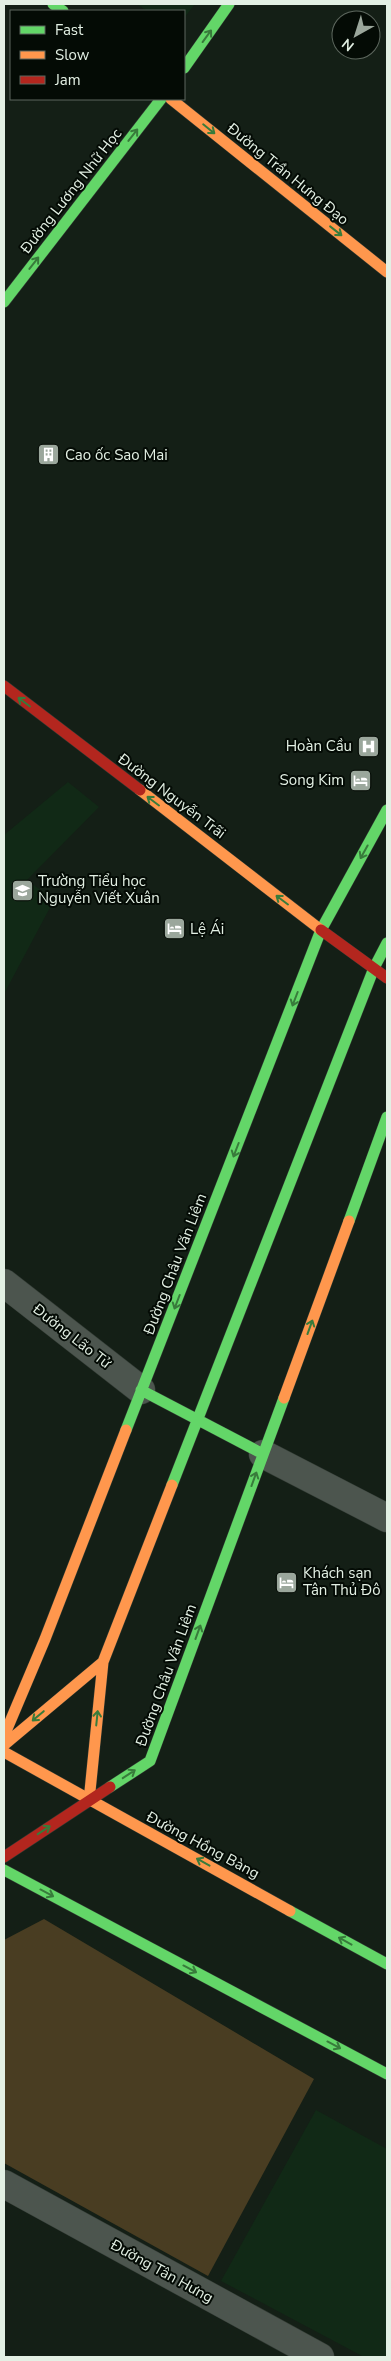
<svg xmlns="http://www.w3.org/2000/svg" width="391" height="2361" font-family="'Nunito Sans',sans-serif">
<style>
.built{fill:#112916}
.green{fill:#493d22}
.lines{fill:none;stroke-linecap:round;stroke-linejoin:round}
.street-casing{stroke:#323b34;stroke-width:29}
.fast-casing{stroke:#323b34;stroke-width:12}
.slow-casing{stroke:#323b34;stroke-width:12}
.jam-casing{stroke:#323b34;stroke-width:12}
.street{stroke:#4c554e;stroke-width:28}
.fast{stroke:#63d668;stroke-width:11}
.slow{stroke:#ff974d;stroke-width:11}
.jam{stroke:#b3261e;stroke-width:11}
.oneway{stroke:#387b3b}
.labels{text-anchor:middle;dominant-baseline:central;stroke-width:4;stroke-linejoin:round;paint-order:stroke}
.street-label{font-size:15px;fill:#e3f0e4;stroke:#040b05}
.poi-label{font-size:15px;fill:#e3f0e4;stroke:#040b05;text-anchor:start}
</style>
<rect width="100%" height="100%" fill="#141f16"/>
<path class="built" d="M137,4h58l-11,14v-7h-37z
M68,782l31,25 -72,73 27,20 -50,94v-159z
M316,2110l71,39v208h-23l-143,-76z"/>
<path class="green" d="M44,1919l270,160 -106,197 -204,-113v-223z"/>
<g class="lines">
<defs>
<path id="street" d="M4,1283l137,107
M263,1454l124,64
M4,2184l316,173"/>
<path id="fast" d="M53,4l10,7
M184,68l45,-64
M4,302l157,-203
M349,1221l38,-104
M141,1390l122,64
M126,1430l195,-500 66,-120
M172,1485l202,-517 13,-25
M110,1787l40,-26 134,-363
M4,1870l383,204
M290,1911l97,53"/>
<path id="slow" d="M171,99l216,173
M140,790l181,140
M284,1398l65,-177
M4,1736l41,-97 81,-209
M4,1745l99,-83
M4,1752l286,159
M89,1801l14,-139 69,-177"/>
<path id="jam" d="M4,686l136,104
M321,930l66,48
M4,1857l106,-70"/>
</defs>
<use href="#street" class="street-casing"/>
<use href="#fast" class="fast-casing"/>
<use href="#slow" class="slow-casing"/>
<use href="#jam" class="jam-casing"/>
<use href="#street" class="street"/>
<use href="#fast" class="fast"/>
<use href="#slow" class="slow"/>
<use href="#jam" class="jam"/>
</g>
<defs><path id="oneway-shaft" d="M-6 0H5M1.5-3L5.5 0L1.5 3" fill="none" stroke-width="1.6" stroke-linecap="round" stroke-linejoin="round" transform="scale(1.25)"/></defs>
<g class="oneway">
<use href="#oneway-shaft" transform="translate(207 36) rotate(-54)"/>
<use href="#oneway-shaft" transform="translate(209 129) rotate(39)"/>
<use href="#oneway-shaft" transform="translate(133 135) rotate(-52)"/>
<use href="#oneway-shaft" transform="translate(336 231) rotate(38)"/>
<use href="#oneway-shaft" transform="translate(34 263) rotate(-52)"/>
<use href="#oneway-shaft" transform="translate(24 702) rotate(-143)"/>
<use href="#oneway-shaft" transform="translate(153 801) rotate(-143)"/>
<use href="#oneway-shaft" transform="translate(364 852) rotate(119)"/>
<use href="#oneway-shaft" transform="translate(282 900) rotate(-143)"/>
<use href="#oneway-shaft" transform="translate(295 999) rotate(111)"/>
<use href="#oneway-shaft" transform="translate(236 1150) rotate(111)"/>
<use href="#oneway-shaft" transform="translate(177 1302) rotate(111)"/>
<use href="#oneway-shaft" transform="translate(310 1327) rotate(-70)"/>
<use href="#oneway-shaft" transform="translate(254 1479) rotate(-70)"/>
<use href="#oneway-shaft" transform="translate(198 1632) rotate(-70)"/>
<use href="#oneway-shaft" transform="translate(38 1716) rotate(140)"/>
<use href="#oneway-shaft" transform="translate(97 1718) rotate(-84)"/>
<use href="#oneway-shaft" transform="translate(129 1774) rotate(-33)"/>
<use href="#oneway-shaft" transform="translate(44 1830) rotate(-33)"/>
<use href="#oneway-shaft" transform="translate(203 1862) rotate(-151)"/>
<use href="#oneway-shaft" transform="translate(47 1893) rotate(28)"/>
<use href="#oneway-shaft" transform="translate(345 1941) rotate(-151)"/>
<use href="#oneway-shaft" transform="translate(190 1969) rotate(28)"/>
<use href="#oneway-shaft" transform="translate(334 2045) rotate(28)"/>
</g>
<defs>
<symbol id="building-square" viewBox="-11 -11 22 22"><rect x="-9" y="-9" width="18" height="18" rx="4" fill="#9ba79c" stroke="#040b05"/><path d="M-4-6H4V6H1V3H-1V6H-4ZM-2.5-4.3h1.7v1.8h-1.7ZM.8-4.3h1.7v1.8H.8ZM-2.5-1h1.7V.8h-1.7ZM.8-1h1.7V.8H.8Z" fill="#fff"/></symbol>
<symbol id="hospital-square" viewBox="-11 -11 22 22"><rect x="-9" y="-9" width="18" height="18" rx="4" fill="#9ba79c" stroke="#040b05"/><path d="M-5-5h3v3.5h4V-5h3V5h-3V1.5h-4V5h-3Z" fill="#fff"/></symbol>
<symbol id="hotel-square" viewBox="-11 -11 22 22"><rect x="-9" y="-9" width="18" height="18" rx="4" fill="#9ba79c" stroke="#040b05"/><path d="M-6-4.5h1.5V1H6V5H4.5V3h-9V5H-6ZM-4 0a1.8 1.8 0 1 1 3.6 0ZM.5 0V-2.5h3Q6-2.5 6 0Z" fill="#fff"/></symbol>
<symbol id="school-square" viewBox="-11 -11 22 22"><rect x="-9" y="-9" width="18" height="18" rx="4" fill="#9ba79c" stroke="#040b05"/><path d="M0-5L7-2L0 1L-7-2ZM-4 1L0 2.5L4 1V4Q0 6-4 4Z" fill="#fff"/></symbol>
</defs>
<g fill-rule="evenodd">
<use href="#building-square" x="36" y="442" width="25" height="25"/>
<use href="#hospital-square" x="356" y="734" width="25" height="25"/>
<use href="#hotel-square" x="348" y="768" width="25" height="25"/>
<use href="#school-square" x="10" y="878" width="25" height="25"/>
<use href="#hotel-square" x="162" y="916" width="25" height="25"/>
<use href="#hotel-square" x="274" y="1570" width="25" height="25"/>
</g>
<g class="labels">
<g class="street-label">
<text transform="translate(288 174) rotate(39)">Đường Trần Hưng Đạo</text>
<text transform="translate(71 191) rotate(-52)">Đường Lương Nhữ Học</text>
<text transform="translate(172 796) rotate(37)">Đường Nguyễn Trãi</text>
<text transform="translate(175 1264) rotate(-69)">Đường Châu Văn Liêm</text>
<text transform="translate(72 1336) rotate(38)">Đường Lão Tử</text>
<text transform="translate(166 1675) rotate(-70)">Đường Châu Văn Liêm</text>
<text transform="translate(203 1845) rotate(28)">Đường Hồng Bàng</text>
<text transform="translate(162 2271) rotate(29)">Đường Tân Hưng</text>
</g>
<g class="poi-label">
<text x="65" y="455">Cao ốc Sao Mai</text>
<text x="352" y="746" text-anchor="end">Hoàn Cầu</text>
<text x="344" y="780" text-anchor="end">Song Kim</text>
<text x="38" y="881">Trường Tiểu học<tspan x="38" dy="17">Nguyễn Viết Xuân</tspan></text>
<text x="190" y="929">Lệ Ái</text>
<text x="303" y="1573">Khách sạn<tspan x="303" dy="17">Tân Thủ Đô</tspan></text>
</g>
</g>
<rect width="391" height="2361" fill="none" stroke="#e3f0e4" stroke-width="10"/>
<rect x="10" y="10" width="175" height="90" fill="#040b05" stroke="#5d675e"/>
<rect x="20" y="26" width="25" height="8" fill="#63d668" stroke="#5d675e"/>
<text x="55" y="35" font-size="15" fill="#e3f0e4">Fast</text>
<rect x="20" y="51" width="25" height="8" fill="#ff974d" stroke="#5d675e"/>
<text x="55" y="60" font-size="15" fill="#e3f0e4">Slow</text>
<rect x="20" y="76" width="25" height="8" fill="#b3261e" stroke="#5d675e"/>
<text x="55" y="85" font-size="15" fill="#e3f0e4">Jam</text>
<g transform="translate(356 35) rotate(219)"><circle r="24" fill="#040b05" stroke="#5d675e"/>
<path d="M0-4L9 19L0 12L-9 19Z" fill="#9ba79c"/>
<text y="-8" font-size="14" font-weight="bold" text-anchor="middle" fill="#e3f0e4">N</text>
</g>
</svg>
